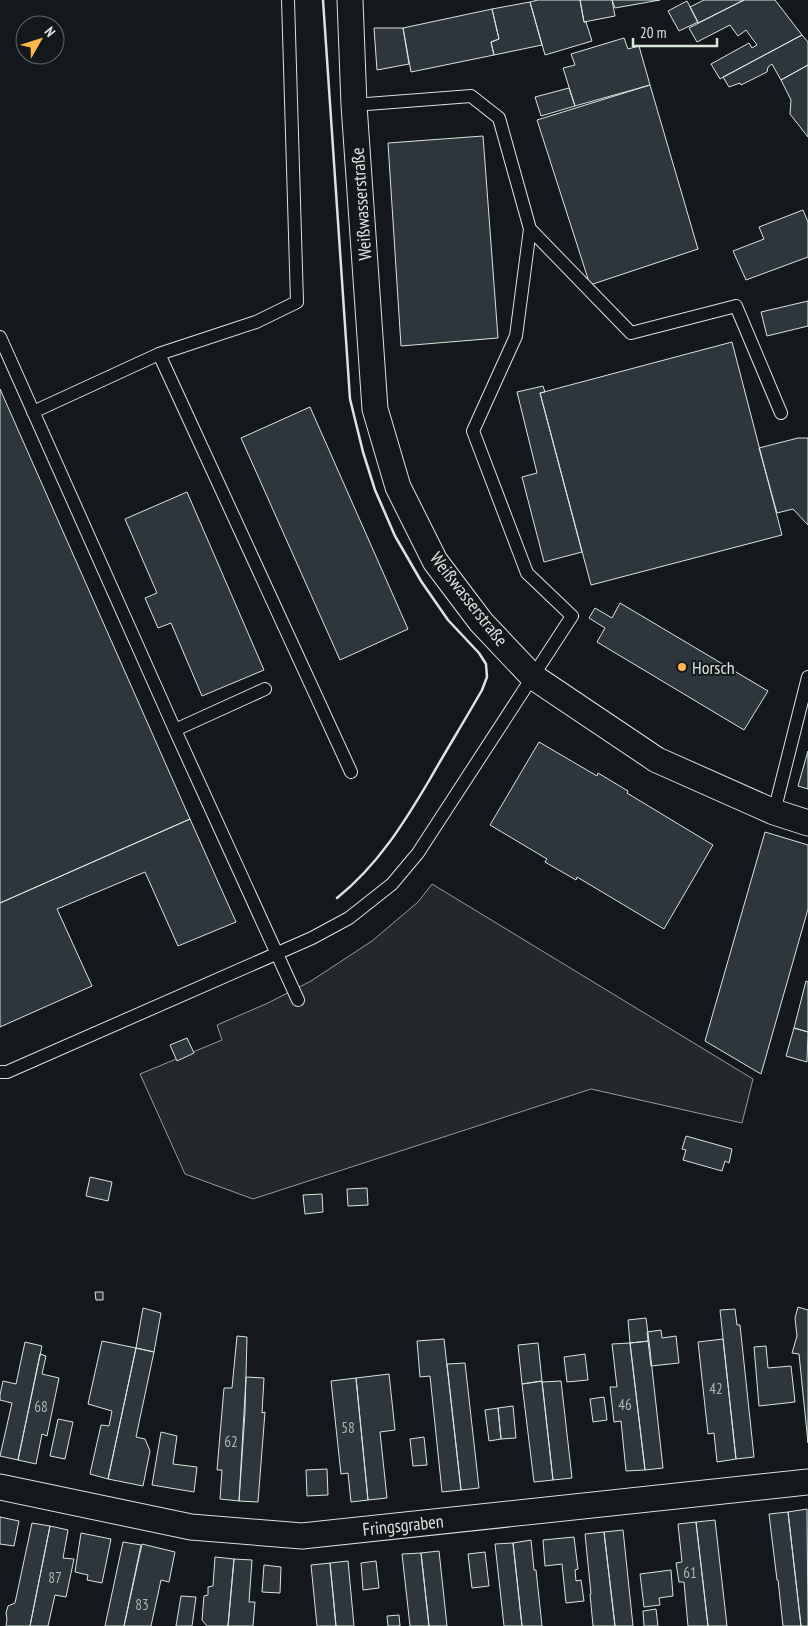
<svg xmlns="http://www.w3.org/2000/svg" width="808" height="1626" font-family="'PT Sans Narrow',sans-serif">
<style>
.parking{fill:#24282b;stroke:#939e99}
.building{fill:#2c363c;stroke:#d8e6dc}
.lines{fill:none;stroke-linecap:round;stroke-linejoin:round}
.service-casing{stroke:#d8e6dc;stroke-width:14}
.minor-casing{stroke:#d8e6dc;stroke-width:27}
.service{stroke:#14181c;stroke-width:12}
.minor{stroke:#14181c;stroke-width:25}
.wall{stroke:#d8e6dc;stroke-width:2.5}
.poi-dot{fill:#ffb74d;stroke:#14181c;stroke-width:2}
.labels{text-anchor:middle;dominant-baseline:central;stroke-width:4;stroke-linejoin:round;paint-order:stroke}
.number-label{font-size:15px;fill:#adbab4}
.street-label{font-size:18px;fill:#d8e6dc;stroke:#14181c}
.poi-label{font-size:18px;fill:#d8e6dc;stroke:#14181c;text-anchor:start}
</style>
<rect width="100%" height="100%" fill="#14181c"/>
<path class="parking" d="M432,884l321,195 -11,44 -151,-34 -338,110 -68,-25 -45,-100 82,-34 -5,-15 51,-22 43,-22 61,-40 46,-39z"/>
<path class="building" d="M538,0h42l4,22h2l6,19 -47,14 -15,-53z
M580,0h32l3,16 -31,6z
M612,0h48l-45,8z
M704,0h40l-46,23 -8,-16z
M744,0h31l27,35 -82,44 -9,-15 38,-21 3,5 5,-3 -11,-15 -8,6 -8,-11 -33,17 -8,-14z
M687,1l11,21 -19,9 -11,-20z
M530,2l12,43 -48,10 -3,-13 8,-3 -7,-30z
M492,9l7,30 -8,3 3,13 -83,17 -8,-44z
M374,28h29l6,36 -32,6z
M802,35l6,7v23l-27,15 -9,-16 -4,3 -1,5 -26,13 -1,-2 -11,4 -6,-10z
M624,38l4,11 11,-3 11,39 -75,21 -12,-38 12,-3 -4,-11z
M808,65v72l-18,-23 1,-14 -10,-20z
M650,85l48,164 -108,36 -53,-165z
M569,88l6,18 -34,10 -6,-19z
M483,136l15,202 -97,8 -13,-203z
M803,210l5,12v35l-62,23 -13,-29 31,-12 -5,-12z
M808,301v25l-41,10 -6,-24z
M732,342l50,193 -191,50 -51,-192z
M543,386l2,6 -5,1 42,159 -38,10 -22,-85 15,-4 -20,-81z
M0,389l190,430 -190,84z
M310,407l98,222 -68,31 -99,-222z
M798,438h10v87l-15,-16 -16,4 -18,-65z
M187,492l77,178 -62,26 -31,-73 -13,5 -13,-30 12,-5 -32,-74z
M620,603l148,88 -24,39 -147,-88 8,-14 -16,-10 6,-10 17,10z
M539,742l58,34 1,-3 30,18 -1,2 86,52 -49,84 -87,-52 -1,3 -31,-18 2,-3 -57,-34z
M808,751v38l-10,-3z
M190,819l46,103 -58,24 -33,-74 -88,37 35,77 -92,41v-124z
M765,832l43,13v64l-47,165 -56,-33z
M806,981l2,1v50l-14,-4z
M794,1028l14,4 -1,30 -21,-6z
M187,1038l7,15 -17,8 -7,-16z
M686,1136l46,13 -3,14 -4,-2 -3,10 -39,-11 3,-10 -4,-1z
M90,1177l22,5 -4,19 -22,-5z
M367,1188l1,17 -20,1 -1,-17z
M322,1194l1,18 -18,2 -2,-19z
M95,1292h8v8h-7z
M798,1307l10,3v133l-9,-89 -7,-1 5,-17 -2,-18z
M143,1308l18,5 -7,39 -18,-4z
M735,1309l2,16h3l14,132 -18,2 -16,-149z
M646,1318l3,23 -19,2 -2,-23z
M661,1330l1,8 14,-2 3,27 -28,3 -4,-34z
M237,1336l10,1 -2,75 -6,89 -19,-2 2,-29h-5l7,-82h8z
M444,1339l17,151 -19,2 -12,-116 -10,1 -3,-36z
M723,1339l13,120 -19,3 -3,-29 -6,1 -10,-92z
M102,1341l34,7 -28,131 -18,-5 11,-49 8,1 3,-15 -24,-7z
M649,1341l14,127 -18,2 -15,-127z
M25,1342l17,4 -24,114 -18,-4 12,-53 -12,-3v-5l3,-14 13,3z
M538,1343l4,38 -20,3 -4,-39z
M630,1343l15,127 -19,1 -5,-50 -7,1 -4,-35h7l-5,-43z
M766,1346l2,22 23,-2 4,36 -36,4 -5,-59z
M136,1348l18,4 -18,85 9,2 5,12 -7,35 -35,-7z
M40,1354l6,2 -4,18 17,4 -12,58 -5,-2 -6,30 -18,-4z
M585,1354l3,26 -21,2 -3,-25z
M465,1363l14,125 -18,2 -14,-126z
M389,1374l6,56 -15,2 7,66 -19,2 -12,-122z
M246,1377l18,1 -2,35 3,-1 -7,90 -19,-1z
M356,1378l12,122 -17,2 -3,-29 -7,1 -10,-93z
M542,1381l11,99 -19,2 -12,-98z
M561,1381l11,97 -19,2 -11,-98z
M604,1397l3,23 -14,2 -3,-23z
M513,1406l3,32 -15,1 -3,-31z
M498,1408l3,31 -12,2 -4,-31z
M58,1419l15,3 -8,37 -15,-3z
M161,1432l16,4 -4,28 24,3 -3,25 -42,-7z
M424,1437l3,28 -14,1 -3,-27z
M327,1469l1,26 -21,1 -1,-26z
M807,1509l1,117h-7l-13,-114z
M788,1512l13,114h-18l-5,-46h-1l-8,-66z
M0,1517l19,4 -5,25 -14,-2z
M715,1520l12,106h-19l-12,-104z
M696,1522l12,104h-20l-4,-44h-5l-3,-19 6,-1 -4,-38z
M32,1523l18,3 -20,100h-24l1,-7 -1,-6 2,-7 7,-3z
M50,1526l18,4 -5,28 11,1 -8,38 -11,-2 -7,31h-18z
M623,1530l10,96h-18l-11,-94z
M604,1532l11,94h-22l-3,-32h1l-6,-60z
M81,1533l30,6 -9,44 -15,-3 1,-5 -13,-3z
M574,1537l4,32 -3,1 1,11 5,-1 3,21 -18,2 -4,-39 -17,2 -2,-26z
M531,1540l3,30h2l6,56h-20l-9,-83z
M123,1542l18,3 -17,81h-19z
M513,1543l9,83h-18l-9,-82z
M142,1544l33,8 -6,30 -8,-2 -10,46h-27z
M439,1551l8,75h-18l-8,-73z
M485,1552l4,34 -17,2 -4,-34z
M421,1553l8,73h-19l-8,-72z
M215,1557l19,2 -6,67h-21l-5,-6 2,-24 4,-1v-8l5,-1z
M234,1559l18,1 -3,42h6l-2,24h-25z
M348,1561l6,65h-18l-6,-63z
M376,1561l3,27 -16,2 -2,-27z
M330,1563l6,63h-19l-6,-61z
M264,1565l17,2 -1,26 -18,-1z
M671,1570l2,26 -14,2 1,7 -16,2 -4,-33z
M181,1596l15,1 -4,29h-16z
M656,1609l2,17h-14l-1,-15z
M399,1615l1,11h-12l-1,-10z"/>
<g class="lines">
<defs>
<path id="service" d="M530,229l101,104 105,-27 45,107
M0,337l175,393 123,270
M159,354l97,-32 41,-20 -9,-302
M33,412l126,-58 192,418
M175,730l90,-41
M774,812l34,-135
M0,1072h7l305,-134 37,-20 43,-34 26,-31 154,-237 -45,-43 -54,-142 43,-95 14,-107 -31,-111 -28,-22 -117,9"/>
<path id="minor" d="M350,0l4,105 21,304 23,78 37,74 46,61 51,54 125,84 117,52 34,11
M0,1487l191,40 111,9 506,-54"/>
</defs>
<use href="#service" class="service-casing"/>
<use href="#minor" class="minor-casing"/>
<use href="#service" class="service"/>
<use href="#minor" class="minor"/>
<path class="wall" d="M323,0l27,399 13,53 12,38 20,46 26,45 27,39 31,33 7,11 1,13 -5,13c-17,30 -35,59 -52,89 -26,44 -52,86 -93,119"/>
</g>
<circle class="poi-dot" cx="682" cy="667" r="5"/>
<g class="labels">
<g class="number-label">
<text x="716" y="1388">42</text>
<text x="625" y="1404">46</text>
<text x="41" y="1406">68</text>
<text x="348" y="1427">58</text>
<text x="231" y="1441">62</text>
<text x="690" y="1572">61</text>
<text x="55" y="1577">87</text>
<text x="142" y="1604">83</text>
</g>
<g class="street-label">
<text transform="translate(361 204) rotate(-94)">Weißwasserstraße</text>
<text transform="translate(469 599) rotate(52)">Weißwasserstraße</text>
<text transform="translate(403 1525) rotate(-6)">Fringsgraben</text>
</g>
<g class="poi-label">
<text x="692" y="667">Horsch</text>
</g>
</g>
<g transform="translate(40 40) rotate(51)"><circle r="24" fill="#14181c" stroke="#626a69"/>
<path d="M0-4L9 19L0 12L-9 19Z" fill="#ffb74d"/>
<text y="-8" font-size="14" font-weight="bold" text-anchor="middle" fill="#d8e6dc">N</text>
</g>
<path d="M633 38v8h84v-8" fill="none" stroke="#d8e6dc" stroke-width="2.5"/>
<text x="640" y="38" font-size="15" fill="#d8e6dc" stroke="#14181c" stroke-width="4" paint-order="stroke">20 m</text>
</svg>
